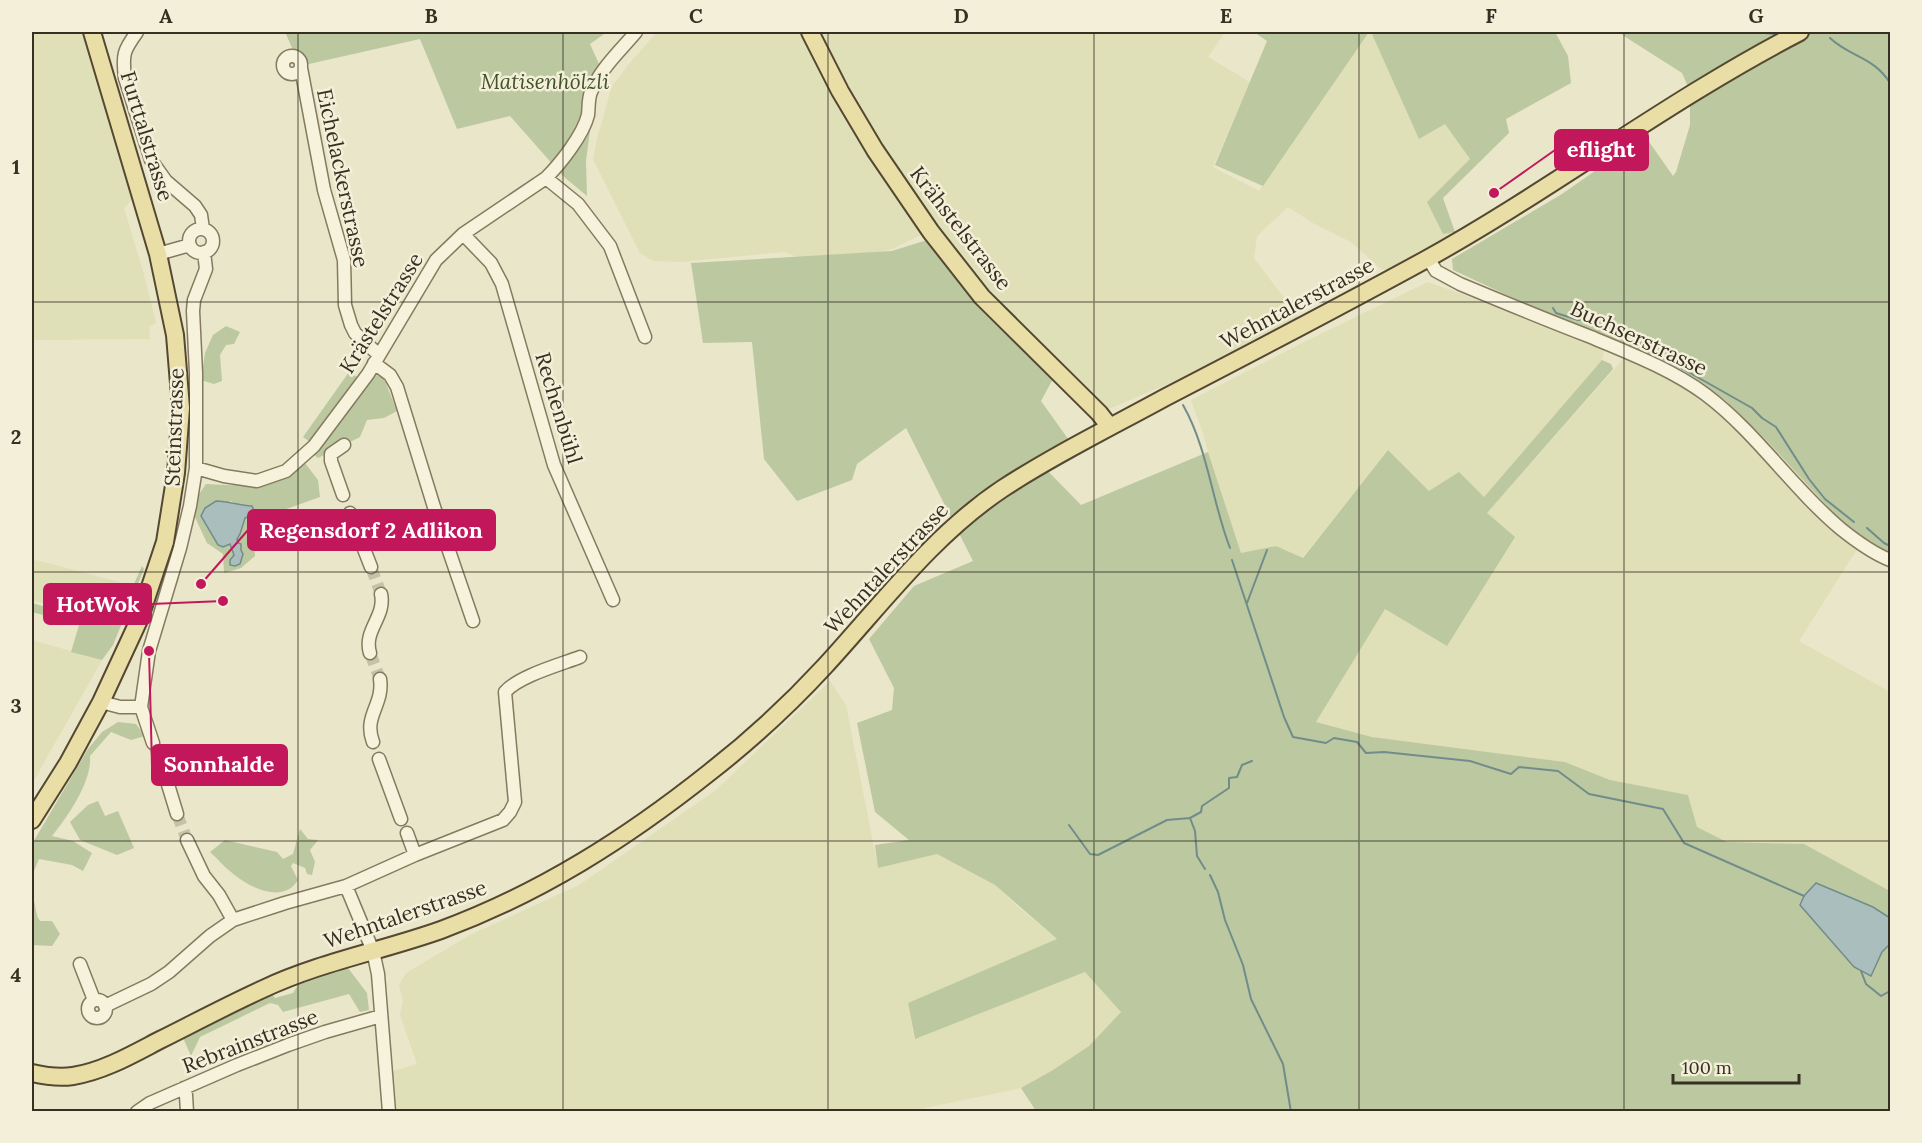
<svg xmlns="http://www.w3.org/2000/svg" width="1922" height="1143" font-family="Lora,serif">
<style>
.farmland{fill:#dfdfb8}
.green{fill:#bcc89f;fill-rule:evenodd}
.water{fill:#aabfbd;stroke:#718d8b;stroke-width:1.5}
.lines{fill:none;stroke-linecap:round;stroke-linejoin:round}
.stream{stroke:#718d8b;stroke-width:2}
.minor-tunnel{stroke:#c6c2a8;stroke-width:12;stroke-dasharray:12 6;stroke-linecap:butt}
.minor-casing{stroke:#857a60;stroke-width:15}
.major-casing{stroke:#544833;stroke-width:20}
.minor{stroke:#f6f2dc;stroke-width:12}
.major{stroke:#e9dfa6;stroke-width:16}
.grid{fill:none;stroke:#373022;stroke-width:1.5;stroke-opacity:0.55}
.labels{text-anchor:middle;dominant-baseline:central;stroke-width:5;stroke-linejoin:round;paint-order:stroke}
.park-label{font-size:21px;font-style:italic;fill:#42522b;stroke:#f3efd9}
.street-label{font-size:21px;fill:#373022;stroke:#f3efd9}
.leader{fill:none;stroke:#c2185b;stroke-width:2}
.callout-dot{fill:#c2185b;stroke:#f3efd9;stroke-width:2}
.callout{fill:#c2185b;stroke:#c2185b;stroke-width:2}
.callout-label{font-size:22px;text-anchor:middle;font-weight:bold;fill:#fff}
.neatline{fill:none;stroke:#373022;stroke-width:2}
.grid-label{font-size:20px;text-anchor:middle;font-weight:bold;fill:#373022}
</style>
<rect width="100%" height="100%" fill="#eae6ca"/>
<path class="farmland" d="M32,32h51l49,167 -8,9 19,63 13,52 -7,4 1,12 -118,1z
M657,32h150l120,200 -35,17 -63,15 -18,-2 -27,-10 -104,10 -26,-1 -14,-8 -47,-94 4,-20 15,-53 17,-22z
M810,32h415l-17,25 42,25 -37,85 46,24 110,-159h2l48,107 26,-15 25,35 -43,43 16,32 12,-2 -66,38 -8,-1 -30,-27 -38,-19 -25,-16 -31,29 -3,22 45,60 -123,67 -8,-1 -69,29 -168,-181z
M1428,282l102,37 77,19 -5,22 -118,137 -55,-6 -41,-41 -86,108 -26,-12 -35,7 -33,-101 -4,-16 -13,-36 109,-56z
M1632,349l35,15 58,36 44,43 92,100 -62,98 91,51v199l-86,-47 -77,-2 -30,-15 -9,-32 -78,-15 -45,-18 -193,-25 -56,-15 69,-114 62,38 40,-133z
M32,559l95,25 -9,31 -6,4h-13l-67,-19z
M32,640l70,20 -70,124z
M830,681l16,24 32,163 59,-14 58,31 22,21 41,34 -150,63 6,36 171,-67 36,40 -32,34 -36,24 -32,18 -96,20v3h-531l-1,-40 24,-7 -17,-49 3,-15 -4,-15 7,-12 64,-38 109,-50 137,-95z"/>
<path class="green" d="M285,32h322l-17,12 9,20 -13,97 1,35 -24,-20 -53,-60 -53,13 -37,-90 -120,27z
M1254,32h115l-106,154 -48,-21 52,-124z
M1371,32h184l13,24 3,27 -65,36 3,14 -66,65 12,34 -12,2 -16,-32 43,-43 -25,-35 -26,15z
M1620,32h270v520l-29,-9 -92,-100 -44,-43 -58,-36 -122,-51 -92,-43 -1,-11 110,-65 83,-58 28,40 3,-4 14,-47v-34l-8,-18 -58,-37z
M927,240l127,137 -13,24 30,42 -31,20 41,42 127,-53 33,101 35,-7 27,12 85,-108 41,41 30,-19 25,25 118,-137 9,4 2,5 -126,144 28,24 -68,109 -62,-37 -69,113 56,15 193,25 45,18 78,15 9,32 30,15 77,2 86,47v220h-854l-15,-23 32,-18 36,-24 32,-34 -36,-40 -170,67 -7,-36 149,-64 -62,-54 -58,-31 -59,14 -3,-23 34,-5 -34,-28 -18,-89 35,-13 2,-22 -25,-49 45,-53 59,-25 -67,-133 -49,36 -5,16 -55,21 -33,-42 -12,-117 -49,1 -12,-80 201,-12z
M226,326l14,6 -6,12 -8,1 -6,10 2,26 -8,3 -13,-4 4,-27 8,-18z
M349,372l10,6 -49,64 -7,-5z
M371,375l12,1 14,35 -13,7 -17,2 -7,17 -42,21 -5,-4z
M305,463l13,17 2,17 -45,16 -22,13 2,30 -14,12 -17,5 -1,-19 -16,-11 -14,-30 4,-16 9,-13c41,2 64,5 99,-21zM231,501l9,5h12l-7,12 -5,16 -3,5 6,15 -3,10 -10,-4 4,-5 -4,-11 -12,1 -17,-29z
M142,566l2,3 -31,76 -11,15 -31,-8 8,-27 -47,-13v-9l76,22 9,-3z
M118,722l18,2 9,12 -14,4 -20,-8 -21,24c2,26 -22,60 -38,80l21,5 19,12 -9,18 -11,-6 -33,-6 -7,17v-32l56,-95 14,-17z
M98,801l7,15 13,-5 16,37 -17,7 -37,-15 -10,-18 18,-17z
M300,829l8,10 10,1 -8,10 5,12 -3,13 -5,-1 -2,-6 -12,-5 -2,3 7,14c-15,25 -50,7 -67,-8 -8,-6 -14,-14 -21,-20l15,-12 52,12 6,7 10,-5z
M32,898c5,6 2,14 8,23h12l8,13 -8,12 -20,-1z
M348,968l19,25 2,17 -9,2 -11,-18 -66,18 -5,-7 -8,-2 -70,34 -9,19 -10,-23 91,-39 3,4 18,-5 5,-8z"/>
<path class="water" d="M216,501c14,0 23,5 36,5l3,7 -10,5 -5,16 -3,5 1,4 3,1v6l2,4 -3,10 -5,2 -5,-1v-5l4,-5 -4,-11 -7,3 -5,-2 -17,-29 4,-8z
M1816,883l57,24 17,11v26l-8,8 -11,24 -17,-9 -54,-62 4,-9z"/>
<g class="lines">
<path class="stream" d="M1755,32l21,2
M1830,38c20,19 44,19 60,45
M1553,308l3,5 22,7 10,-2 5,2 5,6 13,2 14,7
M1638,342l15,10 99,56 10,10 14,9 33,52 16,20 29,23
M1183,405c25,44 29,97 47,143
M1867,528l17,15 6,3
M1232,560l52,157 9,20 33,6 8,-5 23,4 9,11 18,-1 86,9 41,13 8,-7 39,4 31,23 74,15 21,34 120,53
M1247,603l20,-53
M1190,818l5,13 2,25 8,13
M1069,825l21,29 8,1 69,-35 23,-2 11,-6 1,-6 27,-18v-10l8,-1 5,-12 10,-4
M1210,875l8,17 7,28 18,45 8,34 32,65 8,48
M1861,971l5,13 15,12 9,-5"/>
<path class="minor-tunnel" d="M371,567l10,27
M370,653l10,26
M153,743l9,22
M177,814l10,26"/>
<defs>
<path id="minor" d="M137,32c-13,18 -15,22 -12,46l26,82 15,21 29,25 6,9 2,14
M283 65a9 9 0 1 1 18 0a9 9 0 1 1-18 0Z
M301,68l23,122 20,70 1,45 6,20 4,8 24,22
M546,178l32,26 32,42 35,91
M189 241a12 12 0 1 1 24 0a12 12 0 1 1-24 0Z
M463,234l28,29 11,21 52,181 59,135
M158,254l32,-9
M1428,258l8,13 24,13c43,18 87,36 131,53 38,16 80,32 114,57 51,38 87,94 136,135 15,12 31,24 49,31
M374,363l16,12 7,12 37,120 39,114
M196,468l28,8 33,5 29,-10 28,-25 54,-72 68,-114 27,-26 83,-56c15,-15 37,-43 42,-63 1,-8 0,-16 3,-23 9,-23 30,-42 45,-60
M343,495l-12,-34v-7l13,-9
M350,513l21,54
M370,653c-7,-23 16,-36 11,-59
M101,702l19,5h21
M141,707l8,-56 31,-103 10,-42 6,-38v-95l-3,-62 1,-11 12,-31 -2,-17
M141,707l12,36
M373,742c-10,-26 11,-37 7,-63
M379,759l22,60
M162,765l15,49
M407,833l8,22
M187,840l17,36 15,19 14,25
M346,886l27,65 5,23 11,138
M80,964l14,36
M88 1009a9 9 0 1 1 18 0a9 9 0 1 1-18 0Z
M105,1006l46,-22 18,-12 41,-36 23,-16 52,-17 61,-17 69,-31 88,-35 7,-8 5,-10 -10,-110c14,-16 54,-27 75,-35
M184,1088l2,7 1,17
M137,1112l13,-9 87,-38 51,-20 37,-13 56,-16"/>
<path id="major" d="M810,32l30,59 35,59 56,82 51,65 117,116 11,14
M32,820l36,-57 33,-61 38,-82 26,-78 11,-69 5,-65 -6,-73 -17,-81 -66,-222
M32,1073c13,3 27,5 41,3 31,-5 60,-22 87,-36 34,-17 68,-35 103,-51 57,-27 119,-38 178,-59 100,-37 186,-92 269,-158 41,-32 80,-68 115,-106 57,-62 107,-130 177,-177 52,-34 109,-62 164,-92 87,-45 173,-90 259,-137 128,-71 245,-161 375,-228"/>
</defs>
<use href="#minor" class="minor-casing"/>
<use href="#major" class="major-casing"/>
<use href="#minor" class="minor"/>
<use href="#major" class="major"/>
</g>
<path class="grid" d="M298,32v1080M563,32v1080M828,32v1080M1094,32v1080M1359,32v1080M1624,32v1080M32,302h1858M32,572h1858M32,841h1858"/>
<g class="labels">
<g class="park-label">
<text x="545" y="81">Matisenhölzli</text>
</g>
<g class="street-label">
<text transform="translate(147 136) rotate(73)">Furttalstrasse</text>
<text transform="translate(343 178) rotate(78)">Eichelackerstrasse</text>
<text transform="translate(961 228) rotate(52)">Krähstelstrasse</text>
<text transform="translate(1297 303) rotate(-28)">Wehntalerstrasse</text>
<text transform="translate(381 313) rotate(-58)">Krästelstrasse</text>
<text transform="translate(1639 338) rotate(25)">Buchserstrasse</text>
<text transform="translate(559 408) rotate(73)">Rechenbühl</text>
<text transform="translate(174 427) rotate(-88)">Steinstrasse</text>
<text transform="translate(886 568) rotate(-47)">Wehntalerstrasse</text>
<text transform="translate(405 914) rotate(-19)">Wehntalerstrasse</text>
<text transform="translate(250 1041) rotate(-21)">Rebrainstrasse</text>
</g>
</g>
<path class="leader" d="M1494 193L1555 150M201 584L248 530M223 601L151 604M149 651L152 765"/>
<g class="callout-dot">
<circle cx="1494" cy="193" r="6"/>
<circle cx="201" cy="584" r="6"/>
<circle cx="223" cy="601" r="6"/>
<circle cx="149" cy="651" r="6"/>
</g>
<g class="callout">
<rect x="1555" y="130" width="93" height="40" rx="6"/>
<rect x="248" y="510" width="247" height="40" rx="6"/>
<rect x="44" y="584" width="107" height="40" rx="6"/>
<rect x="152" y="745" width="135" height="40" rx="6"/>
</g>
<g class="callout-label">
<text x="1601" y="157">eflight</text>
<text x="371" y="538">Regensdorf 2 Adlikon</text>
<text x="98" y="612">HotWok</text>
<text x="219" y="772">Sonnhalde</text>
</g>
<rect width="1922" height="1143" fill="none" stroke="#f3efd9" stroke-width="66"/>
<path d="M1673 1074v9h126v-9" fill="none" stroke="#373022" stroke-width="3"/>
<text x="1682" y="1074" font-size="18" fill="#373022" stroke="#f3efd9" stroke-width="4.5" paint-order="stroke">100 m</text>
<rect x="33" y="33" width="1856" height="1077" class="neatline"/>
<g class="grid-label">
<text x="166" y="23">A</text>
<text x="431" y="23">B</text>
<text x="696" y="23">C</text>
<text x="961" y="23">D</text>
<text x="1226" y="23">E</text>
<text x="1491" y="23">F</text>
<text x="1756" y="23">G</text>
<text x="16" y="174">1</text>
<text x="16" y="444">2</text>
<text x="16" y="713">3</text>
<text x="16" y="982">4</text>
</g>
</svg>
